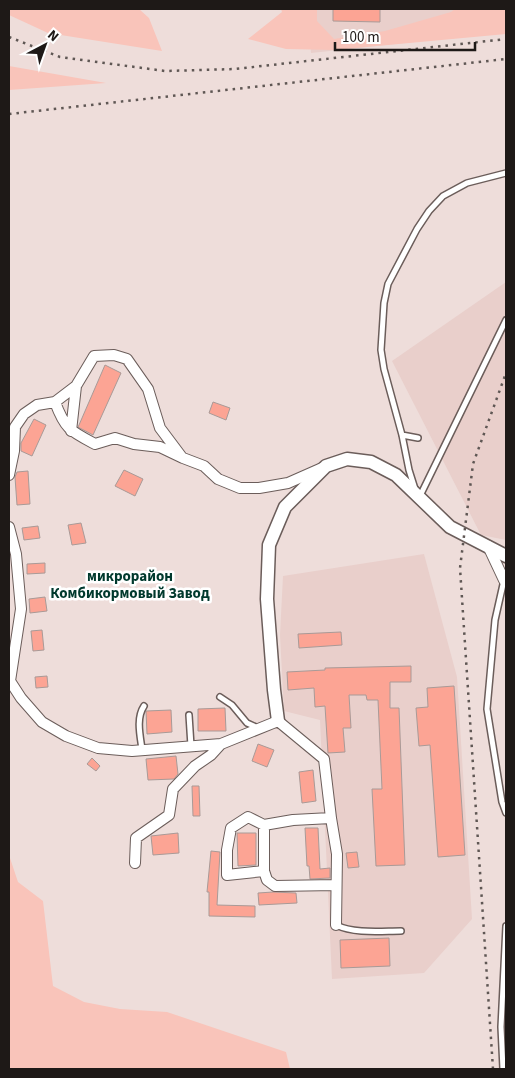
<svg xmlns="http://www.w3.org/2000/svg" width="515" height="1078" font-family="'Source Sans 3',sans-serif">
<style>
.built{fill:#e9cfcb}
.green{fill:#f9c4ba}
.building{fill:#fca494;stroke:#a99a97}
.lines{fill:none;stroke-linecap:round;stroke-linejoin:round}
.service-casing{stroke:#6b5d5a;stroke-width:8}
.minor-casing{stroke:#6b5d5a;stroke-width:12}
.tertiary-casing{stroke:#6b5d5a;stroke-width:15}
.service{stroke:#fff;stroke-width:5}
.minor{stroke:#fff;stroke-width:10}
.tertiary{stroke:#fff;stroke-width:12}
.rail{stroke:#5f5754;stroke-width:2.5;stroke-dasharray:2.5 5;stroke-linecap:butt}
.labels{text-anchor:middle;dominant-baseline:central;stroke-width:5;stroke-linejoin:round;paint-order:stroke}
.neighbourhood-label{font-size:15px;font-weight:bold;fill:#00392d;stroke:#fff}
</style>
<rect width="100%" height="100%" fill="#eeddda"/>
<path class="built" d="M308,9h198l-27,26 -168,18z
M506,282v258l-25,-5 -89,-174z
M424,554l33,123 15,242 -48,54 -92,6 -12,-259 -36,-9 -4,-76 3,-59z"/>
<path class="green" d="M9,9h130l10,9 13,33 -114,-18 -39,-18z
M281,9h36v12l17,18 51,-8 66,-19 4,-3h51v25l-172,16 -48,-1 -38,-10 34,-27z
M9,66l97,17 -97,7z
M9,855l9,27 25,19 10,85 31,16 36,7 47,3 119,40 4,17h-281z"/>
<path class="building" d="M333,9h47v13l-47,-1z
M105,365l16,8 -28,62 -15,-8 1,-2z
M213,402l17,6 -4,12 -17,-7z
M34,419l12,6 -14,31 -11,-5v-8z
M124,470l19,9 -8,17 -20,-10z
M28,471l2,33 -13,1 -2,-28 2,-5z
M81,523l5,20 -14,2 -4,-20z
M38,526l2,12 -16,2 -2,-12z
M45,563v10l-18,1v-10z
M45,597l2,14 -17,2 -1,-14z
M42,630l2,20 -11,1 -2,-20z
M341,632l1,13 -43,3 -1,-14z
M411,666v16h-21v26h9l6,157 -29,1 -4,-77h10l-4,-89h-11l-1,-5h-17l2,33h-8l2,24 -17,1 -3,-47 -10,1 -1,-19 -26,2 -1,-18 38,-2v-2z
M47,676l1,11 -12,1 -1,-11z
M454,686l11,169 -27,2 -8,-112 -11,1 -3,-38 12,-1 -1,-19z
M225,708l1,23h-28v-22z
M171,710l1,22 -25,2 -1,-23z
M258,744l16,6 -7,17 -15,-6z
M176,756l2,18 -4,5 -26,1 -2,-21z
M92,758l8,8 -4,5 -9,-7z
M313,770l3,31 -14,2 -3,-31z
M192,786h7l1,30h-7z
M305,828h13l2,41 10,-1v10l-20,1 -1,-13h-2z
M178,833l1,20 -26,2 -2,-19z
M237,833h19v32l-18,1z
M211,851l9,1 -3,53 38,1v11l-46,-1v-24h-2z
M357,852l2,15 -11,1 -2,-15z
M273,892l23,1 1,10 -38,2 -1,-12z
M389,938l1,28 -49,2 -1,-28z"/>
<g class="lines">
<defs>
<path id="service" d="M402,435l16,3
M415,489l-6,-19 -7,-35 -18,-66 -3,-19 3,-47 4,-19 29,-55 12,-18 14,-15 24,-13 39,-10
M419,498l87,-178
M504,580l-9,40 -8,89 15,93 4,11
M220,697l12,8 15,18 11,5
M189,715l2,31
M142,749c-2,-14 -6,-31 2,-43
M336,925c19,9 45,6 65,6
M503,1069l-2,-42 5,-101"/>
<path id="minor" d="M55,402l21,-16
M71,431l5,-45 18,-30 20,-1 13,4 21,30 12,39 21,28
M9,475l5,-24 1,-24 9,-13 13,-9 18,-3c10,27 15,29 40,42l20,-6 19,6 26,3 23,11 21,8 14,13 22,9h19l29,-5 34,-15
M9,527l7,27 5,55 -11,72 11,17 21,24 24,14 32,12 34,3 89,-7 57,-23 46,38 7,59 6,36 -1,71
M488,546l16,34h2
M264,825v46l-37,4v-25l4,-22 17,-11 16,8 29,-5 38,-2
M135,863l1,-25 33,-23 4,-26 22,-23 16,-11 10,-11
M264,871l3,9 8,6 61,-1"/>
<path id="tertiary" d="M278,721l-4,-31 -7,-91 2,-54 16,-38 41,-41 21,-7 24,3 25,13 54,52 56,29"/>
</defs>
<use href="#service" class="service-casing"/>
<use href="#minor" class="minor-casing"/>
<use href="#tertiary" class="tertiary-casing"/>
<use href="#service" class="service"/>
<use href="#minor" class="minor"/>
<use href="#tertiary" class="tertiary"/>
<path class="rail" d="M9,37l51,20 105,14 70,-2 271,-30
M9,114l497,-55
M493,1069l-33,-501 13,-104 33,-91"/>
</g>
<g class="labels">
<g class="neighbourhood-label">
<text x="130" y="576">микрорайон<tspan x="130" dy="17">Комбикормовый Завод</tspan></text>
</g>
</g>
<rect width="515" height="1078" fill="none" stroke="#1e1917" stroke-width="20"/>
<g transform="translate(45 45) rotate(41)" stroke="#ffffff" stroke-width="4" paint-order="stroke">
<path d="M0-4L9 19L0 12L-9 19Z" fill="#1e1917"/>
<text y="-8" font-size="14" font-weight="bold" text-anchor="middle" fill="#1e1917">N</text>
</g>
<path d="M335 42v8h140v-8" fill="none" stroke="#1e1917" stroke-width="2.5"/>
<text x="342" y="42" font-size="15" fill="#1e1917" stroke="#ffffff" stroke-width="4" paint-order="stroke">100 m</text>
</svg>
